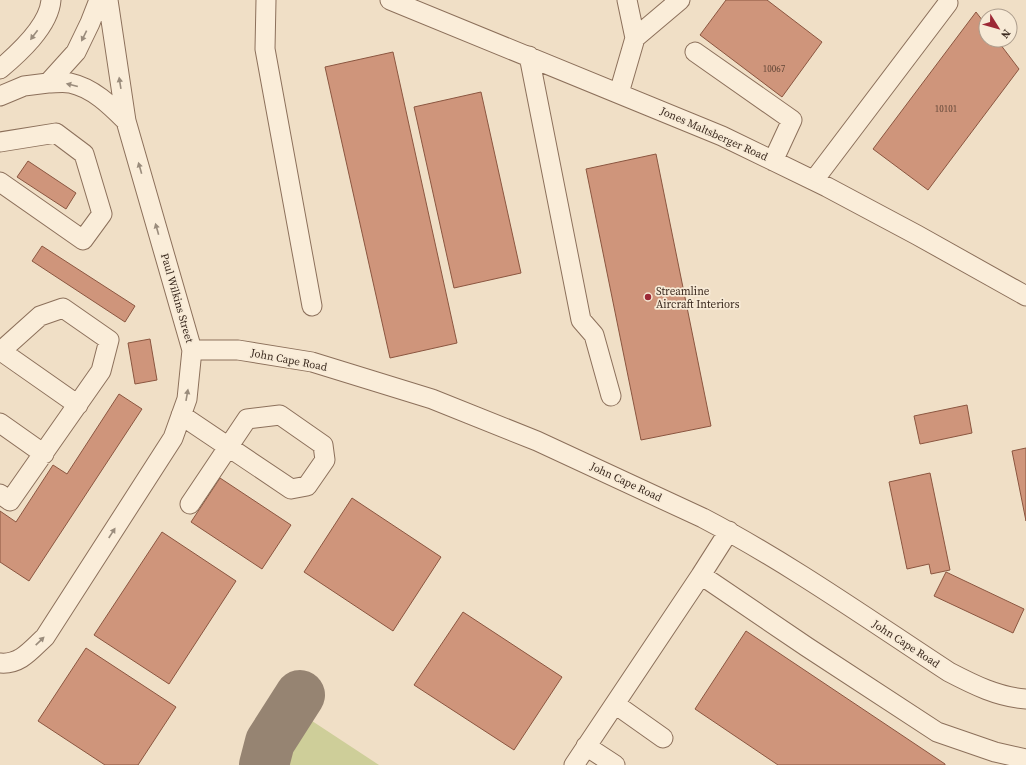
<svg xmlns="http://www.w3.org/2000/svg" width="1026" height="765" font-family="'Source Serif 4',serif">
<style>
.green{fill:#cece99}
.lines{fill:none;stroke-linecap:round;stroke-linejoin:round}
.taxiway{stroke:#968472;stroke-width:50}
.building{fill:#cf957b;stroke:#8b5640}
.minor-casing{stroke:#8c705b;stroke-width:21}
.minor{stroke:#faedd9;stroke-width:19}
.oneway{fill:#9a8c7c}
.poi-dot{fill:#9c2936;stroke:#f7ead6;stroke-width:1.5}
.labels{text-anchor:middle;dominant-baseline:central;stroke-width:3.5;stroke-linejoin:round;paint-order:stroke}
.number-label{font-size:9px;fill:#604536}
.street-label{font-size:11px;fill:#3b2a1f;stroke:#f7ead6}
.poi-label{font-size:11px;fill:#3b2a1f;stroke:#f7ead6;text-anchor:start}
</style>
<rect width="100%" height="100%" fill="#f0dfc6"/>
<path class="green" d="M306,717l73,48h-99c-1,-16 17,-37 26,-48z"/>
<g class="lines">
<path class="taxiway" d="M264,765l6,-23 30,-47"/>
</g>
<path class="building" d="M726,0h41l55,42 -40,55 -82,-62z
M976,12l10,13v15h11l22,29 -91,121 -55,-41z
M393,52l64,291 -67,15 -65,-291z
M481,92l40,181 -67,15 -40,-181z
M656,154l55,272 -70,14 -55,-271z
M28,161l48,32 -10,16 -49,-32z
M42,246l93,60 -10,16 -93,-61z
M150,339l7,41 -22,4 -7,-41z
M119,394l23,15 -113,172 -29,-19v-51l16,11 37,-57 14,9z
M967,405l5,28 -52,11 -6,-28z
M1026,448v73l-14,-70z
M930,473l20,97 -19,4 -2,-10 -22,5 -18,-87z
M220,478l71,47 -29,44 -71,-47z
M352,498l89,59 -48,74 -89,-59z
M162,532l74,49 -67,103 -75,-49z
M946,572l78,37 -11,24 -79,-37z
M463,612l99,65 -48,73 -100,-65z
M746,631l199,133v1h-167l-83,-56z
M86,648l90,59 -38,58h-33l-67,-44z"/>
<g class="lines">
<defs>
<path id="minor" d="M266,0l-1,49 47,257
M390,0l332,136 105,51 90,48 109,61
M635,38l45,-38
M695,52l97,68 -19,41
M529,56l52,264 13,15 17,61
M0,69c19,-16 49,-43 51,-69
M48,83c7,0 15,-1 22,0 23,5 40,22 56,38
M619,93l16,-55 -8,-38
M0,96l24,-10 24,-3 28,-31 14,-29 9,-23
M0,142l56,-9 28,21 18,60 -19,26 -83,-58
M814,180l134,-177
M192,350h46l74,12 120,37 105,42 166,77c86,45 165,101 246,154 25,13 49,25 77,27
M181,415l110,74 16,-3 18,-26 -2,-15 -43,-30 -33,4 -57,85
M0,423l44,31
M0,494l10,7 91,-130 8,-31 -46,-32 -23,8 -39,35 77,54
M729,531l-28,44 106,72 130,85 58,20 31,7
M0,663c20,2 31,-13 45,-26l128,-199 14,-39 5,-49 -66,-229 -18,-121
M615,704l48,34
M586,746l29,19
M574,765l127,-190"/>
</defs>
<use href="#minor" class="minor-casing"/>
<use href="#minor" class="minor"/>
</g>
<defs><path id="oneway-solid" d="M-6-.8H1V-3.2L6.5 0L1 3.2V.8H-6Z"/></defs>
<g class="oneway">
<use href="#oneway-solid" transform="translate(34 35) rotate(127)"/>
<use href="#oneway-solid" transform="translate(84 36) rotate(116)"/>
<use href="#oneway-solid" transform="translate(120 83) rotate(-99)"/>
<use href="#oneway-solid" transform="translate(72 85) rotate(-166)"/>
<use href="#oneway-solid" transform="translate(140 168) rotate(-106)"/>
<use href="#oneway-solid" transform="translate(157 229) rotate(-106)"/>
<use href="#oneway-solid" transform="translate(187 395) rotate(-80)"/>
<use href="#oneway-solid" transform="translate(112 533) rotate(-57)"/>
<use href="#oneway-solid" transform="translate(40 641) rotate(-44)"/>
</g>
<circle class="poi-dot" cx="648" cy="297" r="4"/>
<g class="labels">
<g class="number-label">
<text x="774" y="69">10067</text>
<text x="946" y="109">10101</text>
</g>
<g class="street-label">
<text transform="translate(714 134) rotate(24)">Jones Maltsberger Road</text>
<text transform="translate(177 298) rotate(74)">Paul Wilkins Street</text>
<text transform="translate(289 360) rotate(11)">John Cape Road</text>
<text transform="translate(626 482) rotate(25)">John Cape Road</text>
<text transform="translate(906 644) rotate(33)">John Cape Road</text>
</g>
<g class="poi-label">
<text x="656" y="291">Streamline<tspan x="656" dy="13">Aircraft Interiors</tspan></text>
</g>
</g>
<g transform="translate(998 28) rotate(127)"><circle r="19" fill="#f7ead6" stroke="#ac9d8d"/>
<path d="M0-3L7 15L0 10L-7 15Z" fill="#9c2936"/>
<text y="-6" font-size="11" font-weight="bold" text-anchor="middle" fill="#3b2a1f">N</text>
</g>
</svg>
